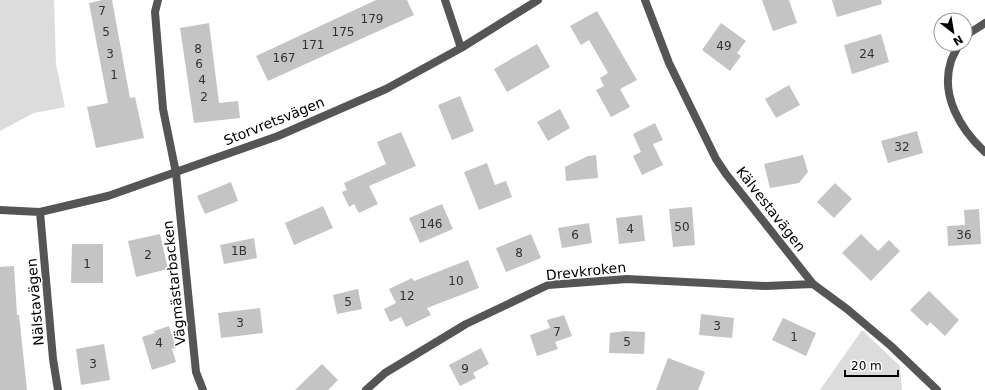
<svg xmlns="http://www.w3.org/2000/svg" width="985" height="390" font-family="'DejaVu Sans',sans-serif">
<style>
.green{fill:#dcdcdc}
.building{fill:#c4c4c4}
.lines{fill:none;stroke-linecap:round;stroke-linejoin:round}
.minor{stroke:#555;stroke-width:8}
.labels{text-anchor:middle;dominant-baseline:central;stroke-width:3;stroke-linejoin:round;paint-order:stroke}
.number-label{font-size:12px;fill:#313131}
.street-label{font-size:14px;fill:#000;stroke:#fff}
</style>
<rect width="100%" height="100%" fill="#fff"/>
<path class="green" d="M0,0h54l2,64 9,43 -31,6 -34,18z
M862,330l38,36 2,24h-82z"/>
<path class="building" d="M102,0h10l18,98 5,-1 9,41 -48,10 -9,-41 21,-4 -19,-100z
M376,0h31l7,15 -146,66 -12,-25z
M762,0h27l8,23 -24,8z
M832,0h49l1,4 -45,13z
M597,11l40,69 -17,9 10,18 -19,10 -15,-27 8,-4 -4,-8 8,-5 -19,-33 -8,5 -11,-19z
M209,23l10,80 19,-2 2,17 -46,5 -14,-95z
M721,23l25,18 -9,12 4,3 -11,15 -28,-21z
M881,34l8,28 -37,12 -8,-29z
M537,44l13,23 -43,25 -13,-23z
M789,85l11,20 -24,13 -11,-19z
M460,96l14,35 -22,9 -14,-35z
M560,109l10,19 -22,13 -11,-19z
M655,123l8,17 -10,4 10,21 -21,10 -9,-19 8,-4 -8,-18z
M917,131l6,22 -35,10 -7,-22z
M401,132l15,34 -47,20 9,18 -19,9 -5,-9 -5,3 -7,-15 5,-2 -3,-7 42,-19 -9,-22z
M596,155l2,23 -32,3 -1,-14 23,-11z
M803,155l5,17 -9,11 -29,5 -6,-24z
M487,163l8,22 11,-4 6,16 -33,13 -15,-38z
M231,182l7,19 -33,13 -8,-18z
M835,183l17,16 -18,19 -17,-16z
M442,204l11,25 -33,14 -11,-25z
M323,206l10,22 -39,17 -9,-22z
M692,207l3,38 -22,2 -4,-38z
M979,209l2,35 -33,2 -1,-20 18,-1 -1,-15z
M642,215l3,26 -26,3 -3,-26z
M589,223l3,20 -30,5 -4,-20z
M160,234l8,35 -32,8 -8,-36z
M531,234l10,24 -35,14 -10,-24z
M861,234l17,17 11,-11 11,11 -29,30 -29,-28z
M254,238l3,20 -33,6 -4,-19z
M72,244h31v39h-32z
M468,260l11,28 -52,20 4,7 -25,12 -5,-10 -11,5 -6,-13 12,-6 -7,-14 23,-11 2,3z
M14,266l3,49h2l8,75h-27v-123z
M358,289l4,20 -25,5 -4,-19z
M929,291l30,29 -14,16 -15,-14 -3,4 -17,-16z
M260,308l3,25 -42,5 -3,-25z
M701,314l33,4 -2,20 -33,-3z
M564,315l8,21 -17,6 3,7 -21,7 -7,-21 20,-7 -3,-8z
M783,318l33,15 -10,23 -34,-16z
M169,326l7,22 -4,1 4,13 -24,8 -10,-33 13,-4 -1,-2z
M625,331l20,1 -1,22 -35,-1 1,-20z
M104,344l6,36 -29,5 -5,-36z
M481,348l8,16 -16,9 3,5 -16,8 -11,-21z
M668,358l37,14 -7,18h-42z
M322,364l16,16 -10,10h-33z"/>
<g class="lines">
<path class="minor" d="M158,0l-3,12 8,97 13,64 20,199 7,18
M445,0l16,48
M645,0l24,63 47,96 10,15 87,110 34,25 44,37 46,44
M965,36l20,-13
M959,44c-2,5 -6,11 -8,17 -11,34 9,68 34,91
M0,210l40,2 68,-16 170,-60 108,-47 75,-41 77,-48
M40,212l13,147 5,31
M366,390l19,-17 81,-49 82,-39 79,-6 139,7 47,-2"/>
</g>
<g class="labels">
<g class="number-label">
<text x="102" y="11">7</text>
<text x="372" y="19">179</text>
<text x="106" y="32">5</text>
<text x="343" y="32">175</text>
<text x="313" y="45">171</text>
<text x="724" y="46">49</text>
<text x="198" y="49">8</text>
<text x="110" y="54">3</text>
<text x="867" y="54">24</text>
<text x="284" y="58">167</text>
<text x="199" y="64">6</text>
<text x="114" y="75">1</text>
<text x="202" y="80">4</text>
<text x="204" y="97">2</text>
<text x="902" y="147">32</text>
<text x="431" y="224">146</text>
<text x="682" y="227">50</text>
<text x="630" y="229">4</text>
<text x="575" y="235">6</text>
<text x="964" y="235">36</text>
<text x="239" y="251">1B</text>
<text x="519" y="253">8</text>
<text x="148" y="255">2</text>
<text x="87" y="264">1</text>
<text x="456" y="281">10</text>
<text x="407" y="296">12</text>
<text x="348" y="302">5</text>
<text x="240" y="323">3</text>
<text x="717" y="326">3</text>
<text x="557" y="332">7</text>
<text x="794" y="337">1</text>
<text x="627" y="342">5</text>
<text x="159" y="343">4</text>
<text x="93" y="364">3</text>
<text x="465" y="369">9</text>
</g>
<g class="street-label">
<text transform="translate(274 121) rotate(-22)">Storvretsvägen</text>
<text transform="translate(771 209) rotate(52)">Kälvestavägen</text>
<text transform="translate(586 271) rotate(-6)">Drevkroken</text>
<text transform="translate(174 283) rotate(-96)">Vägmästarbacken</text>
<text transform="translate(35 302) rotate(-95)">Nälstavägen</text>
</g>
</g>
<g transform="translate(953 32) rotate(149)"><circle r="19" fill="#ffffff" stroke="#999999"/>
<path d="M0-3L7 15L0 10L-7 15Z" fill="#000000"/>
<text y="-6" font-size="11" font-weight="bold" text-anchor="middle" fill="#000000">N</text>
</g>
<path d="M845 370v6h53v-6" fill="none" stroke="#000000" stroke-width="2"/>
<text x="851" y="370" font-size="12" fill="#000000" stroke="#ffffff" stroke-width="3" paint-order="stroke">20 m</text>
</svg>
